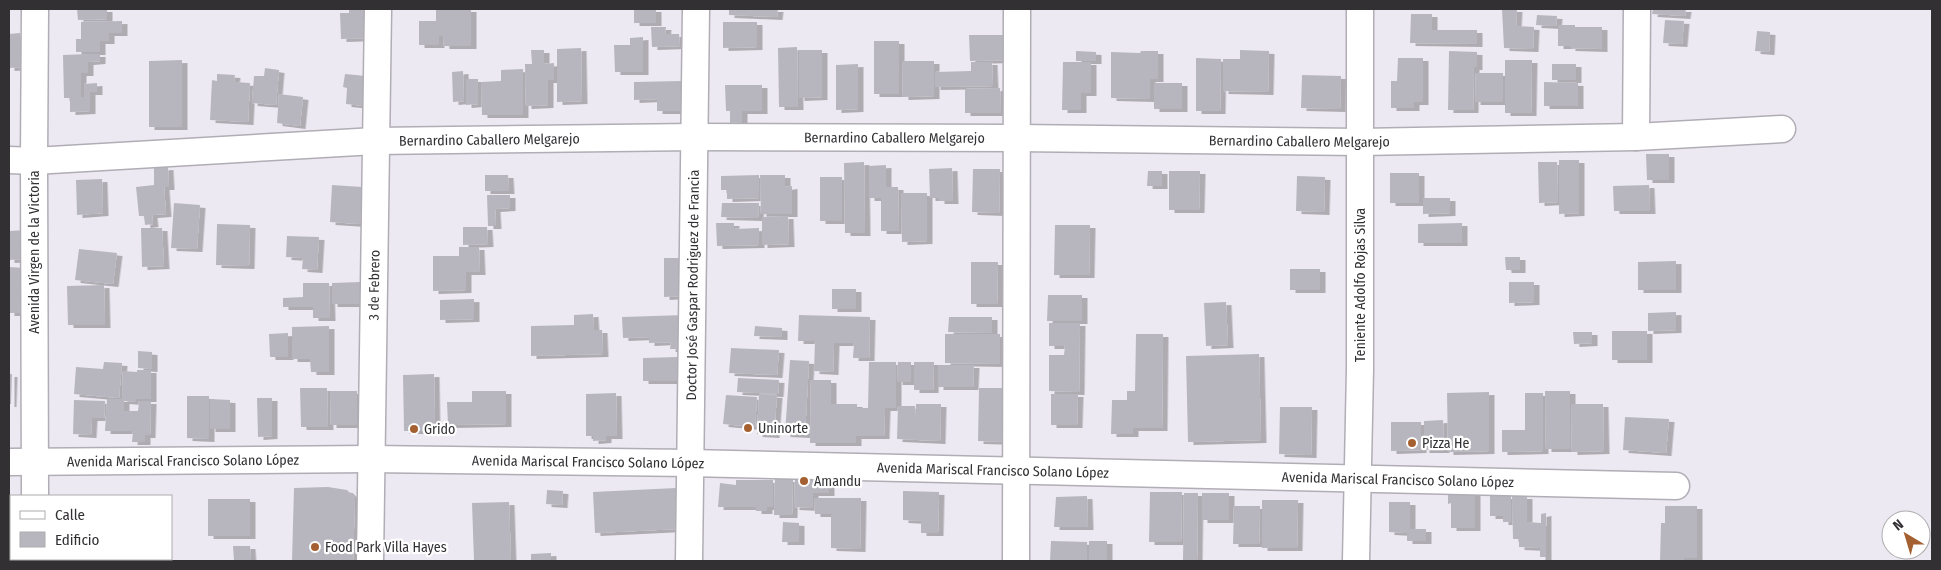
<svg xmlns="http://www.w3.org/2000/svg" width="1941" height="570" font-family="'Fira Sans Condensed',sans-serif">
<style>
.building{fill:#b7b6be;filter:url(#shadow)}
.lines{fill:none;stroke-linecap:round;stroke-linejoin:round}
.minor-casing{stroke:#b1adb5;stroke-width:29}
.minor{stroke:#fff;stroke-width:26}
.poi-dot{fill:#a46031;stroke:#fff;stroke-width:2}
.labels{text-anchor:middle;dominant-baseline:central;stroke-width:4.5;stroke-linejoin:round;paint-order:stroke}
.street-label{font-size:14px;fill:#323033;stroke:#fff}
.poi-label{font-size:14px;fill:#323033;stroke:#fff;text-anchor:start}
</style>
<defs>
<filter id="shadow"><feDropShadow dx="5.5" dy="3" stdDeviation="0" flood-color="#0004"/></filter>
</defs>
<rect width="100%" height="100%" fill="#ede9f2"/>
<path class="building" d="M77,9h30v10l-29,1z
M349,9h17l4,29 -29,1 -1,-26h9z
M436,9h35v37h-27l-1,-10h-4v9h-20v-24h17z
M634,9h22v14h-22z
M729,9h49l-1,8 -48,-2z
M1502,9h15l-1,17 18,1 -1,22 -29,-1z
M1653,9h33l-1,7 -33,-2z
M1411,14h21v16h45v14l-67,-1z
M1537,15l20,1 -1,10 -20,-1z
M1665,20l19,1 -2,23 -19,-1z
M122,21v12h-13v8h-9v11h-24v-13h5v-17z
M723,22h34v25l-34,1z
M1558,25h17v2h27v22l-32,-1v-2h-12z
M651,27h15l-1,7h14l1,12 -28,1z
M1757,31l13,1 -1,20 -14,-1z
M20,33l1,13h5v21l-17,1v-34z
M969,35h37v25l-36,1z
M643,37v35h-28l-1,-27h16v-7z
M874,41h25v53h-25z
M797,47l1,60h-19l-1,-59z
M581,48l1,53 -25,1v-53z
M531,50h13v14l10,-1v17h-6v25l-22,1 -1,-42h7z
M799,50h23v47l-23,1z
M1240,50l29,1 -1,41 -45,-1v-32h17z
M1076,51l20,1v9h-20z
M1141,51h17v28h-8v20l-39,-1v-46l29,1z
M1449,51l28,1v15h-3l-1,43h-25z
M88,54h12v7l-12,1v11h-7v24h3v-13l13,-1v9h-7v19l-20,1v-14h-6l-1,-43z
M1196,58l25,1 -1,52h-24z
M1398,58h25v44h-9v6h-23v-27h6z
M182,60v67h-33v-66z
M1505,60h27l-1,53h-26z
M902,61h32v35l-31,1z
M971,62h21l1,24 -58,1v-15l36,-1z
M1063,62h28v31h-10v17h-19z
M858,64v45l-22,1v-45z
M1552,64h24v16h-24z
M265,68l14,2 -3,35 -24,-2 2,-27h10z
M523,69v46h-41l-1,-33 20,-1v-11z
M463,71l1,30 -11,1 -1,-30z
M1476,73h27v29h-28z
M217,74l18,1 -1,7 16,1 -2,39 -38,-2 2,-40 5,1z
M345,74l21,2 -1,30 -19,-2 1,-16 -4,-1z
M1302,75l39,1 -1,33 -39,-1z
M466,79h12v25l-12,1z
M681,81v30h-24v-12l-23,1v-18z
M1544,82l34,1v23h-34z
M1154,83h28v26h-28z
M725,85h37v26h-20v11l-12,1v-12h-4z
M1000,88l1,25h-36v-24z
M279,94l24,3 -3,29 -23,-3z
M1646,154h23v26h-22z
M1559,160h20v53l-20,1z
M864,162l1,71h-20l-1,-70z
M1538,162h19l1,40 -19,1z
M886,165v22h12l1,44h-18v-33h-12v-32z
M168,167l1,20h-5l2,27 -14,1 1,9 -8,1 -1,-9h-5l-3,-29 18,-2v-17z
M952,168l1,33h-14v-3h-9l-1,-29z
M973,169h27l-1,44 -27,-1z
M1148,171h14v15h-15z
M1169,171h31l-1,39h-30z
M1390,173h29v30h-29z
M485,175h23l1,16h-24z
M759,175v23l-32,1v-9h-6v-14z
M760,175h25v12l7,-1v28h-31z
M1297,176l28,1 -1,35 -28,-1z
M820,177h22v44h-22z
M102,179l1,34 -26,2 -1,-35z
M332,185l30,2 -2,37 -30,-2z
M1649,185l1,26h-36l-1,-25z
M901,193h26v48l-25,1z
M487,195h23v13l-15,1 1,17h-8z
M1423,198h27v15l-27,1z
M174,203l26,2 -3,44 -26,-1z
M722,203h37l-1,15 -37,-1z
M788,216l1,28 -27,1v-28z
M716,223h18v6l25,-1v17l-42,1z
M1462,223v20h-44v-19z
M217,224l33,1 -1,41 -33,-1z
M1055,225h35l-1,50h-35z
M463,227h24l1,17 -25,1z
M141,228h21l2,38 -22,1z
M28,230l2,29 -21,1v-29z
M287,236l32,1 -2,33 -15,-1 1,-11 -17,-1z
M459,247h20l1,25h-14v18l-33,1v-35h26z
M79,249l38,4 -4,31 -38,-4z
M1505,257h15v13h-14z
M664,258h18v38l-18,1z
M1676,261v29h-38v-28z
M971,262h27l-1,42h-26z
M9,267l16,1 3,45h-19z
M1290,269h30v21h-30z
M361,282v22h-29v-21z
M1509,282h25v20l-25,1z
M303,283h26l1,35h-17v-11h-30v-9l20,-1z
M104,285l1,40h-37l-1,-39z
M832,289h24v20h-24z
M1048,295h34v26h-35z
M474,299v20l-34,1v-20z
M1226,302l2,43 -22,1 -2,-43z
M1676,312v18l-28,1v-18z
M593,314l1,16h8l1,24 -72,2v-30l43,-1v-10z
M685,315v34h-15l1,-7 -22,1v-6l-26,1 -1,-21z
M799,315l71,2 -1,41h-16l1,-15h-20l-1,29 -19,-1 1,-30h-17z
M949,317h43v16l-44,-1z
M1049,323h31l-1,69 -30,-1v-36h15l1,-9h-16z
M329,326v46h-18l-1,-13h-18v-32z
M755,326l27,2v9l-28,-1z
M1612,331h35v29h-35z
M1573,332h19v11l-18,1z
M288,333v24h-18l-1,-23z
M945,334h55v30l-55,-1z
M1136,334h27l-1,94h-29v6h-22l1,-34h15v-9h8z
M731,348l48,2 -2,25 -48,-2z
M138,351l14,1v17l-14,-1z
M1259,354l2,86 -73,2 -2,-86z
M677,357l1,5h9v10h-9v9h-35v-23z
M790,360l19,1 -4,74 -20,-1z
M104,362l18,1 -3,35 -45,-4 2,-27 27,2z
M869,362h27v46h-11l-1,28h-28v7h-46l1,-63h20v24h26v4h11z
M898,362h13v20h-14z
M914,362h20l-1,28h-19z
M938,365h36l-1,22h-35z
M137,370h14v29h-15v3l-12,-1v10h14l1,-10h12l-1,34h-5v7h-13l1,-11h-28l2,-32h15l1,-28 14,1z
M9,374h3l-1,30h-2z
M434,374l1,57h-31l-1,-56z
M738,378l41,2 -1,14 -41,-2z
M300,388h27l1,39h-27z
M979,388h35l-1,54 -35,-1z
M330,391h27v34h-26z
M472,391h34v33l-58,1 -1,-23h25z
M1545,391h25v58h-24z
M1489,392v59l-41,1 -1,-59z
M616,393l1,43h-11v4l-13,1v-5h-7v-42z
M1525,393h18v58l-41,1v-22h23z
M759,394l18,1 -3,40 -17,-1z
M1051,394h27l-1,31h-26z
M726,395l31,2 -2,30 -32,-3z
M187,396h22v43l-22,-1z
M257,398h15v38l-14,1z
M210,399l20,1v29h-20z
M74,400l31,1 -1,17h-12l-1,17 -18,-1z
M916,404h25l-1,37 -43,-2 1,-33h17l1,12z
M1571,404h32l1,47 -32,1z
M1280,407h32l-1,48 -32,-1z
M1625,417l44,2 -3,34 -43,-3z
M1443,420l1,30h-20v-29z
M1391,422h30v28l-30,1z
M775,479h18l-1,36h-18z
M795,479h34v14h-16v15l-19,-1z
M736,480h37v27h-6v4h-11v-4h-38l2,-24 16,2z
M328,487l19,3 8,8 -2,63h-61l2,-73z
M676,488l2,41 -83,4 -2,-41z
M547,490l16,1 -1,14 -16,-1z
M903,491l36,1 -1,41h-17v-12l-18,-1z
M1150,492h32l-1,50h-32z
M1448,492h27v36h-24v-25l-3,1z
M1184,493h14l-1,68h-14z
M1202,493h27v27h-27z
M1087,496l1,31h-34l2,-30z
M1490,496h21v26h-8v-6h-13z
M1512,496h15v26l14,1v-9l5,-1v44h-6v-9l-21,-1v-8h-6z
M814,498h47l-1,51 -29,-1v-34h-16z
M208,499h42v37h-42z
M1262,500h36l-1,48h-35z
M509,502l2,59h-37l-2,-58z
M1389,502h21v27h16v12h-19v-8l-18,-1z
M1234,506h26l-1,38h-26z
M1665,506h32v52h-13v3h-24l1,-38h4z
M783,522l16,1v19h-17z
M1051,541l36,1v19h-37z
M1089,541h18v20h-18z
M233,546h17l1,15h-17z
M551,553v8h-20v-7z
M67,559h55v2h-55z"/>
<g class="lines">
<defs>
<g id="minor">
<path d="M1636,137l1,-128"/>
<path id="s1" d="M9,160l25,1 341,-20 320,-4 322,1 343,4 276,-5 146,-8"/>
<path id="s2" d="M9,462l361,-3 320,4 986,23"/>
<path d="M35,496l-1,-335 1,-152"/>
<path d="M35,559v2"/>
<path id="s3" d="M370,561l8,-552"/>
<path id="s4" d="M689,561l7,-552"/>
<path d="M1016,561l1,-552"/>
<path d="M1356,561l4,-192v-360"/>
</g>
</defs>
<use href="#minor" class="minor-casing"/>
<use href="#minor" class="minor"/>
</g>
<g class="poi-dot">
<circle cx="748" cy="428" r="5"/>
<circle cx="414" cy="429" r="5"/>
<circle cx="1412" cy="443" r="5"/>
<circle cx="804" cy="481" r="5"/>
<circle cx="315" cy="547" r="5"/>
</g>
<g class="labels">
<g class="street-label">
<text stroke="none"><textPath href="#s1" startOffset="886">Bernardino Caballero Melgarejo</textPath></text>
<text stroke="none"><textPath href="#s1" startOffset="481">Bernardino Caballero Melgarejo</textPath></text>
<text stroke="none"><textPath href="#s1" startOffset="1291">Bernardino Caballero Melgarejo</textPath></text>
<text transform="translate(34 252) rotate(-90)">Avenida Virgen de la Victoria</text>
<text stroke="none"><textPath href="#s3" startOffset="276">3 de Febrero</textPath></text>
<text stroke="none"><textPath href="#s4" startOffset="276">Doctor José Gaspar Rodriguez de Francia</textPath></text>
<text transform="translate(1360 285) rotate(-90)">Teniente Adolfo Rojas Silva</text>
<text stroke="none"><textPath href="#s2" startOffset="174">Avenida Mariscal Francisco Solano López</textPath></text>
<text stroke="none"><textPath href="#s2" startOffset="579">Avenida Mariscal Francisco Solano López</textPath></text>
<text stroke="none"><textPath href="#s2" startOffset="984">Avenida Mariscal Francisco Solano López</textPath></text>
<text stroke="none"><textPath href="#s2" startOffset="1389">Avenida Mariscal Francisco Solano López</textPath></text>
</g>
<g class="poi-label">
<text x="758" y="428">Uninorte</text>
<text x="424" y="429">Grido</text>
<text x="1422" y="443">Pizza He</text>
<text x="814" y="481">Amandu</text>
<text x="325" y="547">Food Park Villa Hayes</text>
</g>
</g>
<rect width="1941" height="570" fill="none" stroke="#323033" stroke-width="20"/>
<rect x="10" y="495" width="162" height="65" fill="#ffffff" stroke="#adacad"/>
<rect x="20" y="511" width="25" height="8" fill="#ffffff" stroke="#adacad"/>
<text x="55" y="520" font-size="15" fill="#323033">Calle</text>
<rect x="20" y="532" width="25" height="15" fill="#b7b6be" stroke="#adacad"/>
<text x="55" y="545" font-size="15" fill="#323033">Edificio</text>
<g transform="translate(1906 535) rotate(322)"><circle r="24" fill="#ffffff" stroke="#adacad"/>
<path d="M0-4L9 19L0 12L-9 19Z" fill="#a46031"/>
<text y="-8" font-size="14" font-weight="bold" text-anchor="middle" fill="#323033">N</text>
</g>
</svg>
